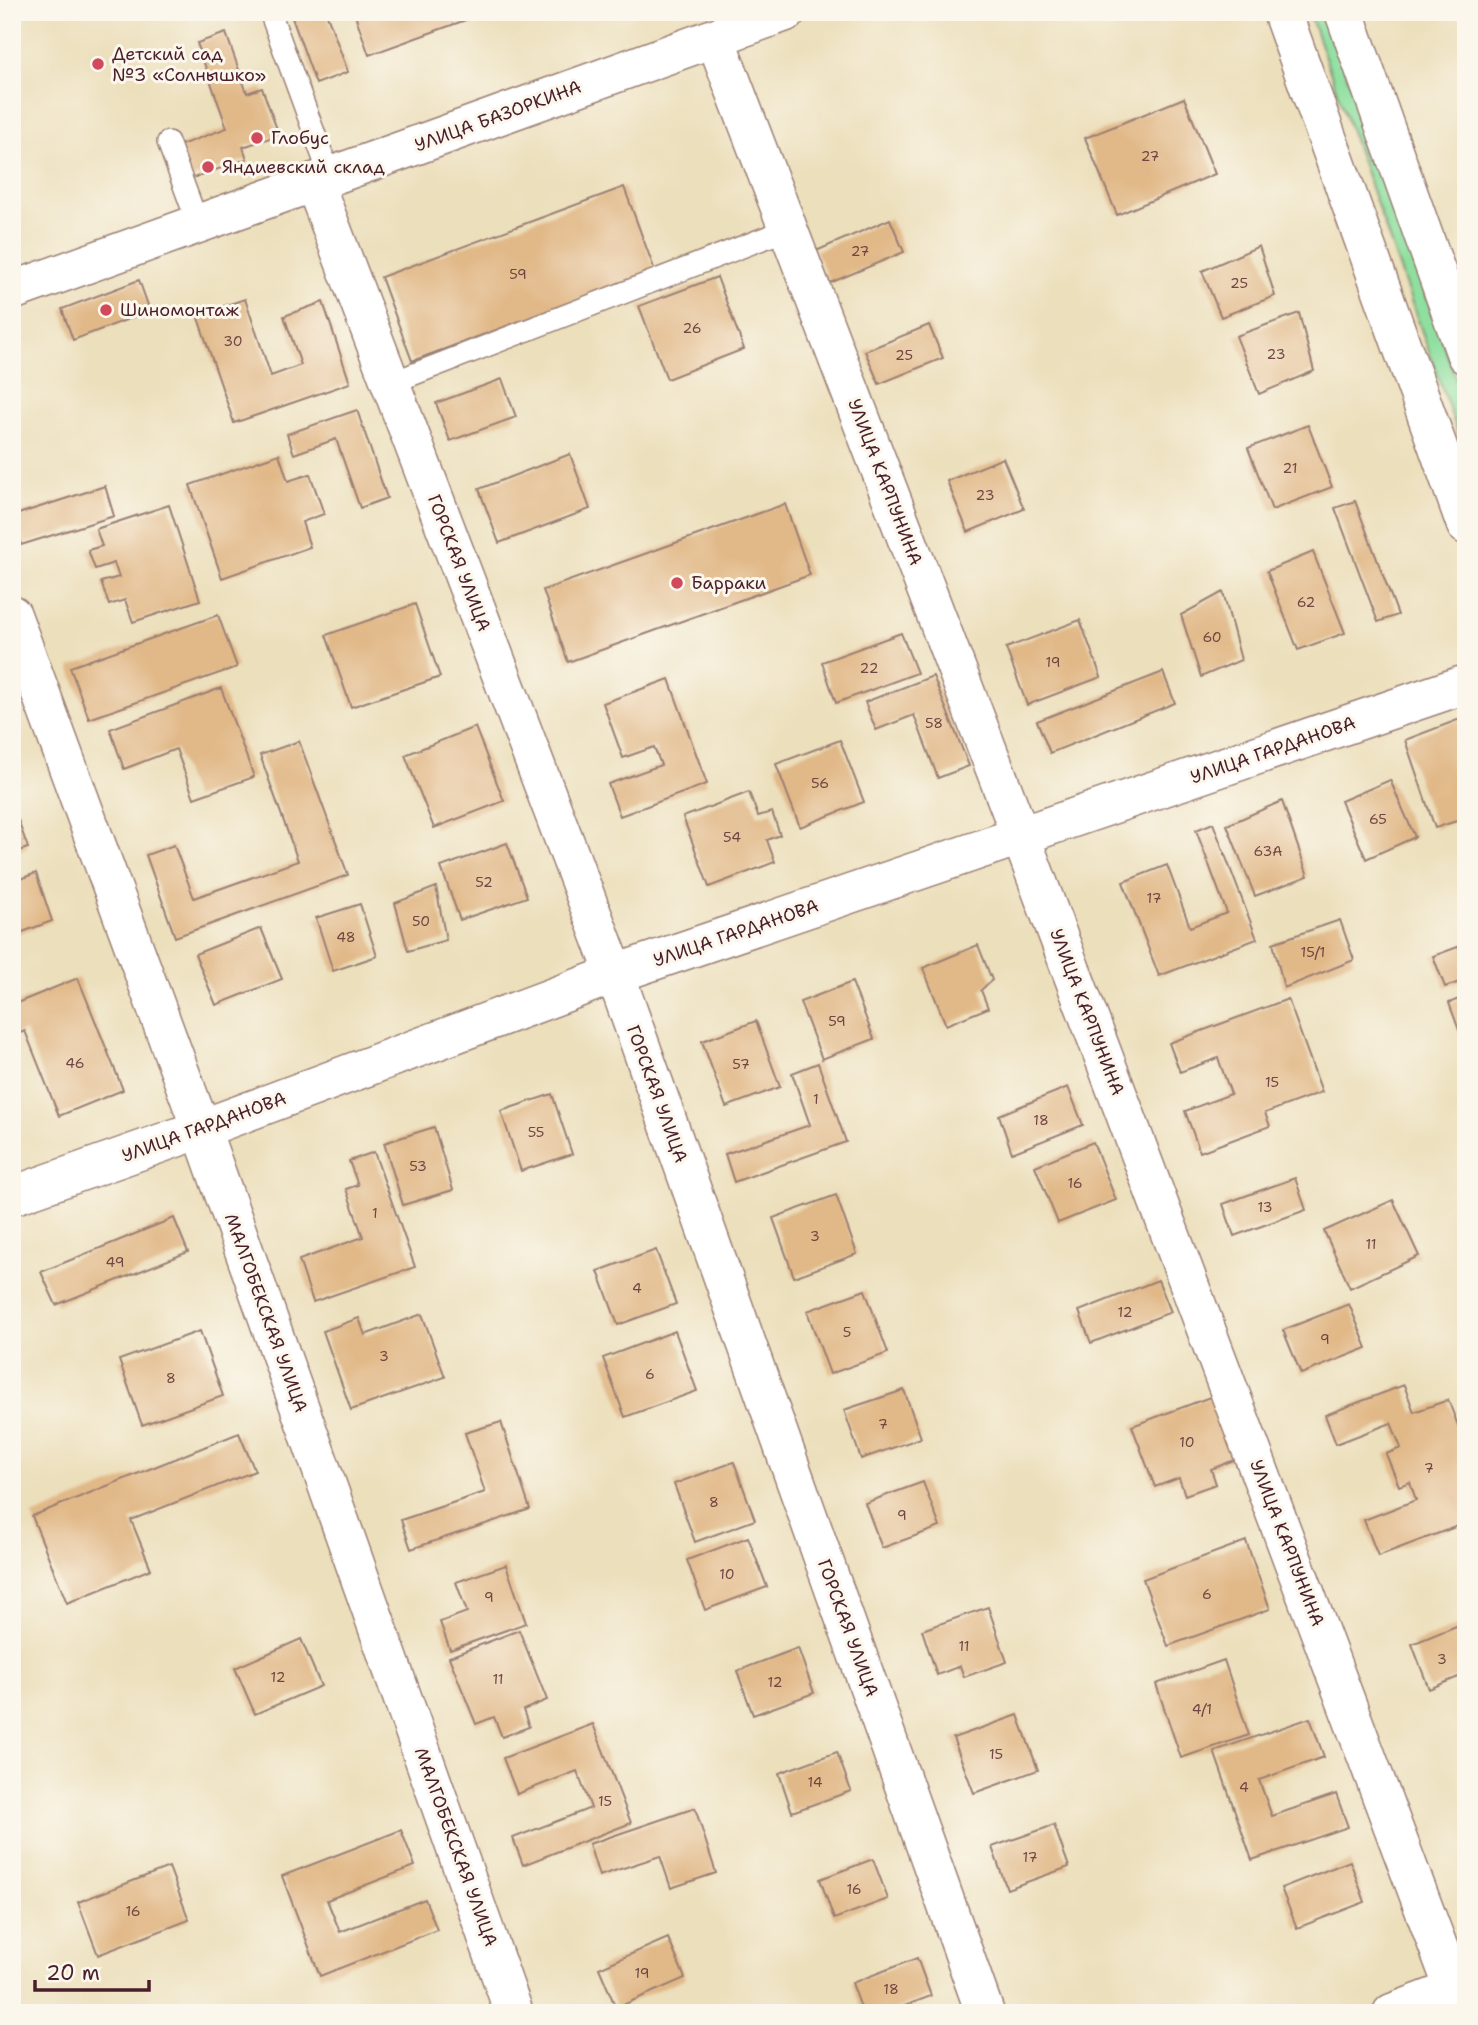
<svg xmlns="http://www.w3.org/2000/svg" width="1478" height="2025" font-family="'Shantell Sans',sans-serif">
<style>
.green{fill:#8fe0a0;stroke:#6c8066;stroke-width:2}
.building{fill:#e1b887}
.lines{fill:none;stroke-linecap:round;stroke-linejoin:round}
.service-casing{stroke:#9b7f74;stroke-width:24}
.minor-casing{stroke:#9b7f74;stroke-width:41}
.tertiary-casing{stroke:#9b7f74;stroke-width:41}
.service{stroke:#fff;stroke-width:21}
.minor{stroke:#fff;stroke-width:38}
.tertiary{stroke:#fff;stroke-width:38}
.poi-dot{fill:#d1495b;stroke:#fbf7ec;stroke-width:2.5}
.labels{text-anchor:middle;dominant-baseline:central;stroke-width:6;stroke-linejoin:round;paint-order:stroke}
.number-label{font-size:14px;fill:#704542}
.poi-label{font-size:18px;fill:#4a1f2b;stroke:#fbf7ec;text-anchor:start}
.street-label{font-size:18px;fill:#4a1f2b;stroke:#fbf7ec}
</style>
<rect width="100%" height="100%" fill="#fbf7ec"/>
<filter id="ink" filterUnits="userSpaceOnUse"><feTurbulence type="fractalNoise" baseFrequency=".0143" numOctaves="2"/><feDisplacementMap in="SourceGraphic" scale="14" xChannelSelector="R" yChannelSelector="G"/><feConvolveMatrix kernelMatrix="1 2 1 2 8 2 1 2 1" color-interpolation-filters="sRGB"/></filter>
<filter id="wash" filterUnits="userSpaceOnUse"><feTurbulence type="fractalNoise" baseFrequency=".00686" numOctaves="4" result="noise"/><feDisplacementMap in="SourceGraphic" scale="28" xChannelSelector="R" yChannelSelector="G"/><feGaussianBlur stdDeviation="1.57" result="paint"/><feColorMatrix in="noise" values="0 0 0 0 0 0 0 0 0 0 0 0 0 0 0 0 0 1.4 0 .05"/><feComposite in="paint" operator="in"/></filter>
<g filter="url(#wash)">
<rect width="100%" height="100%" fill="#ecdfbc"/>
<path class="green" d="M1309,12h15l142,395v49z"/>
<g id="blocks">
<path class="building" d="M290,12h36l22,60 -32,12z
M354,12h131v1l-116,42z
M226,33l21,60 15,-5 17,47 -36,12 4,12 -60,21 -12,-33 52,-19 -30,-85z
M1184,98l31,76 -98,41 -32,-77z
M624,187l31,84 -243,90 -31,-84z
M890,219l14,33 -74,31 -14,-32z
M1259,246l16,50 -54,21 -19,-46z
M717,277l27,72 -77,30 -28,-73z
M139,280l11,31 -77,29 -11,-31z
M245,299l26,77 30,-11 -17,-49 39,-14 27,81 -116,40 -37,-108z
M1299,313l15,58 -55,23 -23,-58z
M929,325l14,33 -64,26 -14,-33z
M502,379l14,38 -66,24 -14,-38z
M357,410l30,88 -27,10 -24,-69 -42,15 -7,-20z
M1308,425l24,62 -60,23 -24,-62z
M279,454l9,27 22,-7 14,40 -22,8 8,25 -88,31 -32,-93z
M570,454l20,55 -91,34 -20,-54z
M1003,458l21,51 -56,23 -21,-51z
M105,486l9,30 -93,29 -9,-29z
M1355,501l43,114 -20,7 -43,-114z
M785,504l25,71 -242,87 -25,-72z
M169,505l31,95 -67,22 -8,-22 -16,5 -8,-23 18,-5 -5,-14 -19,6 -7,-19 14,-4 -6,-17z
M1313,552l32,81 -47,17 -31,-79z
M1223,592l18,68 -40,17 -20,-62z
M415,604l25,73 -89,30 -25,-72z
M218,615l19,52 -148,52 -19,-52z
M1080,620l21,57 -74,28 -21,-57z
M901,633l16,40 -81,30 -14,-41z
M1163,672l12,31 -125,50 -13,-32z
M933,676l36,90 -31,12 -24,-63 -38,15 -11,-28z
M669,679l38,105 -87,32 -12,-32 53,-19 -7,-18 -31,11 -20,-55z
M221,688l33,89 -60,21 -18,-49 -52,20 -14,-40z
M1460,719l6,21v78l-31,10 -30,-88z
M475,727l29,74 -70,27 -29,-73z
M840,740l24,62 -64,25 -24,-63z
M299,741l49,134 -173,62 -29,-82 28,-10 20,53 104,-37 -38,-106z
M1390,780l25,57 -49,22 -25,-58z
M749,792l9,24 14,-4 8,23 -13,5 8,22 -66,25 -26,-70z
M1282,801l26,75 -53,20 -28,-71z
M18,820l10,28 -16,5v-31z
M1213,823l44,116 -98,37 -36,-94 44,-17 23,62 37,-14 -31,-83z
M507,843l20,54 -67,23 -19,-53z
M36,873l16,48 -40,15v-54z
M436,887l10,53 -38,11 -13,-48z
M360,904l17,52 -44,15 -17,-53z
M1340,920l14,40 -70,28 -11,-45z
M261,928l21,51 -66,26 -21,-51z
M1466,944v36l-21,7 -12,-31z
M978,945l14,35 -11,10 7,18 -42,17 -23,-57z
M78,978l45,112 -64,26 -34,-85 -13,5v-31z
M852,982l22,57 -52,20 -22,-57z
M1466,996v50h-1l-16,-43z
M1288,999l34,93 -57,21 5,13 -70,26 -15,-41 46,-17 -13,-36 -38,14 -11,-29z
M756,1021l24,66 -54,20 -24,-66z
M818,1063l28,79 -112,40 -9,-28 85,-29 -18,-52z
M1068,1087l15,38 -71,28 -13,-38z
M552,1094l20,60 -51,17 -20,-60z
M434,1127l19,63 -50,15 -19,-62z
M1093,1142l23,58 -58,23 -23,-57z
M374,1152l41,115 -102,35 -14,-42 64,-23 -17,-48 12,-4 -9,-24z
M1295,1178l11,32 -72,26 -11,-32z
M836,1195l21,59 -63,23 -21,-59z
M1393,1200l26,56 -69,32 -26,-57z
M174,1218l14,34 -132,53 -15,-33z
M656,1250l20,54 -58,21 -20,-54z
M1158,1280l13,32 -80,31 -12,-32z
M865,1290l23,63 -58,21 -23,-63z
M1349,1304l18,44 -66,26 -18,-44z
M422,1314l23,63 -94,33 -28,-79 36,-13 6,17z
M200,1331l23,65 -81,29 -23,-65z
M675,1331l22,60 -72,26 -22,-59z
M1404,1385l10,27 34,-12 18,46v39l-2,1 2,6v31l-88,33 -14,-36 52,-20 -6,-18 -11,4 -13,-32 15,-6 -10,-25 -55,21 -11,-29z
M904,1390l17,48 -60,21 -17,-49z
M1218,1394l24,63 -31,12 5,15 -31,11 -6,-17 -24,9 -23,-61z
M501,1422l29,87 -119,40 -10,-29 84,-28 -20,-59z
M239,1433l16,38 -124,49 20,49 -84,34 -35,-87z
M734,1462l21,58 -60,22 -21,-58z
M923,1482l17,45 -58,21 -17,-45z
M748,1537l19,50 -62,23 -18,-50z
M1246,1541l24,68 -102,37 -25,-67z
M506,1565l20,58 -76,27 -10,-28 27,-10 -11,-30z
M988,1607l19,55 -43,15 -4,-11 -23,9 -15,-45z
M1466,1622v52l-37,15 -17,-45z
M519,1630l28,70 -24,10 6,17 -27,10 -8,-20 -18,7 -27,-67z
M301,1639l20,47 -66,28 -20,-46z
M798,1648l16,45 -61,22 -16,-44z
M1224,1660l25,75 -68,23 -25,-74z
M1018,1715l20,55 -64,23 -21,-55z
M1310,1718l14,39 -65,23 13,36 64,-22 12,33 -96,33 -38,-109z
M593,1724l38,99 -108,42 -10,-27 78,-30 -14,-37 -60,23 -14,-36z
M837,1752l14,39 -59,21 -13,-39z
M695,1808l21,65 -45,15 -11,-32 -61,20 -10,-32z
M1054,1825l15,42 -62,22 -15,-42z
M401,1830l14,36 -88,34 13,32 85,-33 12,31 -117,46 -38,-100z
M873,1859l15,40 -54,20 -14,-40z
M1350,1861l15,41 -68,26 -16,-40z
M169,1867l20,53 -91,35 -20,-53z
M668,1938l17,40 -69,30 -17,-40z
M917,1958l14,38 -45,17h-23l-11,-30z"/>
</g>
</g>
<g filter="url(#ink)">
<use href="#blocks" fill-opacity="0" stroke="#9b7f74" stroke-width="2"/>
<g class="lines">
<defs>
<path id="service" d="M270,12l60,164
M168,142l30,82
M391,383l397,-154"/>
<path id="minor" d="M715,38l306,799 433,1152
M314,182l301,792 370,1039
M12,615l189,514 313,884
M1392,2013l74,-28"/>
<path id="tertiary" d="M1282,12l184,513
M1344,12l122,343
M12,291l774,-279
M12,1196l189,-67 414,-155 851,-290"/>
</defs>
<use href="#service" class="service-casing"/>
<use href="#minor" class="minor-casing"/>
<use href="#tertiary" class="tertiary-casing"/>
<use href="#service" class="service"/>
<use href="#minor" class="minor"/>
<use href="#tertiary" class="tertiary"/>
</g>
</g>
<g class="poi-dot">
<circle cx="98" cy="64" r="7"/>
<circle cx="257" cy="138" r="7"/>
<circle cx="208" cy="167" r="7"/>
<circle cx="106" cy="310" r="7"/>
<circle cx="677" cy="583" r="7"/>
</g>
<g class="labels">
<g class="number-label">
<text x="1150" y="156">27</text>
<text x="860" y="251">27</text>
<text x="518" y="274">59</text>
<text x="1239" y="283">25</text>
<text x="692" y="328">26</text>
<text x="233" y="341">30</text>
<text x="1276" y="354">23</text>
<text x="904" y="355">25</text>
<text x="1290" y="468">21</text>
<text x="985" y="495">23</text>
<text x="1306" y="602">62</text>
<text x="1212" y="637">60</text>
<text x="1053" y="662">19</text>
<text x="869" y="668">22</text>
<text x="934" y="723">58</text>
<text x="820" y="783">56</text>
<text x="1378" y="819">65</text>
<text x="732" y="837">54</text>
<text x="1268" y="851">63А</text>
<text x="484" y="882">52</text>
<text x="1154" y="898">17</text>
<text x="421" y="921">50</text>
<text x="346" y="937">48</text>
<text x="1313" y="952">15/1</text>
<text x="837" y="1021">59</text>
<text x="75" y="1063">46</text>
<text x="741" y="1064">57</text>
<text x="1272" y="1082">15</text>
<text x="816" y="1099">1</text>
<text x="1041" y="1120">18</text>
<text x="536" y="1132">55</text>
<text x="418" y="1166">53</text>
<text x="1075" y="1183">16</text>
<text x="1265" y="1207">13</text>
<text x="375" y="1213">1</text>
<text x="815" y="1236">3</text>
<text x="1371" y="1244">11</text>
<text x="115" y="1262">49</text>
<text x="637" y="1288">4</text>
<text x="1125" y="1312">12</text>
<text x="847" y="1332">5</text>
<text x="1325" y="1339">9</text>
<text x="384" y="1356">3</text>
<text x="650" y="1374">6</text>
<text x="171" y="1378">8</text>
<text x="883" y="1424">7</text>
<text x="1187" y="1442">10</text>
<text x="1429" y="1468">7</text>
<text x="714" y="1502">8</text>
<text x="902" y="1515">9</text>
<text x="727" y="1574">10</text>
<text x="1207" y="1594">6</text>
<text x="489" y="1597">9</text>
<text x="964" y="1646">11</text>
<text x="1442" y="1659">3</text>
<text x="278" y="1677">12</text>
<text x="498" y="1679">11</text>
<text x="775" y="1682">12</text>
<text x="1202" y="1709">4/1</text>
<text x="996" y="1754">15</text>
<text x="815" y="1782">14</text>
<text x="1244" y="1787">4</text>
<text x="605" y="1801">15</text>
<text x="1030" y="1857">17</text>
<text x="854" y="1889">16</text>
<text x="133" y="1911">16</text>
<text x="642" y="1973">19</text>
<text x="891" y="1989">18</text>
</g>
<g class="poi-label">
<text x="112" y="54">Детский сад<tspan x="112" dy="21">№3 «Солнышко»</tspan></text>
<text x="271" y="138">Глобус</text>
<text x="222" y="167">Яндиевский склад</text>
<text x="120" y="310">Шиномонтаж</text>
<text x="691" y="583">Барраки</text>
</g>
<g class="street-label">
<text transform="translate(498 116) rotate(-20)">УЛИЦА БАЗОРКИНА</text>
<text transform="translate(885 482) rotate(69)">УЛИЦА КАРПУНИНА</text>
<text transform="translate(459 563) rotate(69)">ГОРСКАЯ УЛИЦА</text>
<text transform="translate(1273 750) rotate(-19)">УЛИЦА ГАРДАНОВА</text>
<text transform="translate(736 933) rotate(-19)">УЛИЦА ГАРДАНОВА</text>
<text transform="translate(1087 1012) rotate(69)">УЛИЦА КАРПУНИНА</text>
<text transform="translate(657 1094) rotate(70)">ГОРСКАЯ УЛИЦА</text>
<text transform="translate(204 1127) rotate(-20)">УЛИЦА ГАРДАНОВА</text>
<text transform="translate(266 1313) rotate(70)">МАЛГОБЕКСКАЯ УЛИЦА</text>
<text transform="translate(1287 1543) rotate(69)">УЛИЦА КАРПУНИНА</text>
<text transform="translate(848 1628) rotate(70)">ГОРСКАЯ УЛИЦА</text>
<text transform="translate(456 1847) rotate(70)">МАЛГОБЕКСКАЯ УЛИЦА</text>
</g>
</g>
<rect width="1478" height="2025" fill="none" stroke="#fbf7ec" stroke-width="42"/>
<path d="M35 1980v10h114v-10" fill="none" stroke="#4a1f2b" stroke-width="3.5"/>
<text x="46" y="1980" font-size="21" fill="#4a1f2b" stroke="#fbf7ec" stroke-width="5" paint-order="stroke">20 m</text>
</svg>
